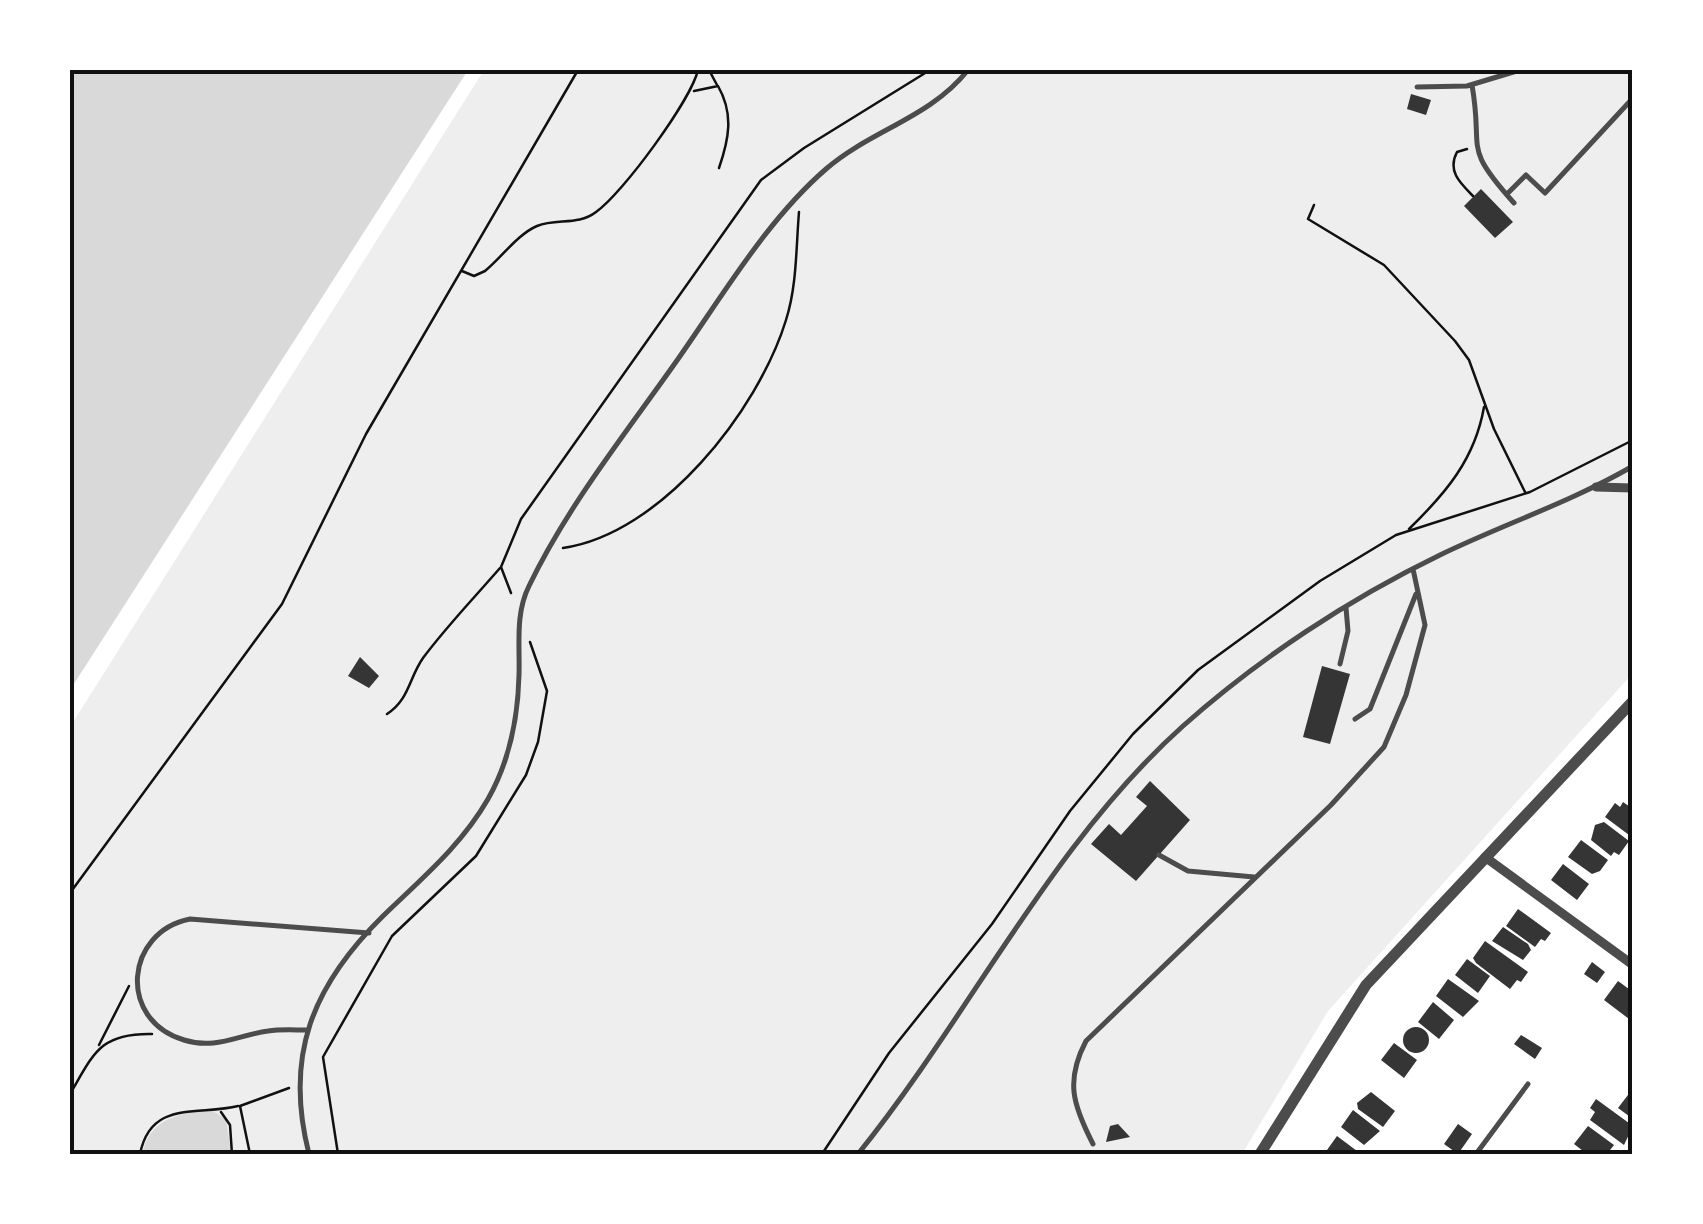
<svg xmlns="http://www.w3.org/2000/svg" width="1703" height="1224" font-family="'Fira Sans Condensed',sans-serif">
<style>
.green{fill:#eee}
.water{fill:#d9d9d9}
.building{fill:#353535}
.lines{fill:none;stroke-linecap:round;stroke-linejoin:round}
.path{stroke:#111;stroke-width:2.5}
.service{stroke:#4c4c4c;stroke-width:5}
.minor{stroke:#4c4c4c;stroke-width:9}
.tertiary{stroke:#4c4c4c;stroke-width:11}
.neatline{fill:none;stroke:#111;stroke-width:4}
</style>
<rect width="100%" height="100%" fill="#fff"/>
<path class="green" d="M484,70h1149v603l-305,338 -86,143h-1172v-427z"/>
<path class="water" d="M70,70h398l-398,620z
M209,1109l17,10 5,35h-89c9,-36 34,-39 67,-45z"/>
<path class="building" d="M1411,94l20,6 -5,15 -19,-6z
M1481,189l32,33 -18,16 -31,-32z
M360,657l19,19 -10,12 -21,-12z
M1322,666l28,8 -20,70 -27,-7z
M1150,781l40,39 -54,61 -45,-37 18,-20 12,11 26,-29 -11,-9z
M1623,802l10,7v29l-28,-21 10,-14 5,4z
M1604,822l25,19 -10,14 -5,-3 -3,4 -20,-16 4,-15z
M1581,840l27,20 -8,11 -8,3 -24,-17z
M1563,864l26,20 -12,16 -26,-20z
M1518,909l33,24 -6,8 -4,-2 -6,8 -29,-21z
M1503,927l25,17 3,6 -8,10 -31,-19z
M1485,941l43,31 -7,10 -4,-2 -7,9 -34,-26 -3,-5z
M1467,959l23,17 -12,17 -23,-18z
M1592,962l13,10 -8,11 -13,-9z
M1448,979l31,22 -16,16 -27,-21z
M1618,981l15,11v30l-29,-22z
M1433,1002l21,18 -15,19 -21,-17z
M1403 1040a13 13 0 1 1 26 0a13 13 0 1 1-26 0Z
M1521,1035l21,13 -7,11 -21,-15z
M1394,1043l23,17 -13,18 -23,-18z
M1631,1091l2,2v26l-15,-11z
M1371,1092l24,19 -12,16 -25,-18 -1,-6z
M1596,1099l37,27 -9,19 -34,-25 5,-8 -5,-4z
M1353,1110l27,21 -16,14 -23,-18z
M1118,1124l12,13 -24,5 4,-16z
M1458,1124l14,10 -14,20 -14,-10z
M1588,1126l26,19 -7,9h-20l-13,-10z
M1337,1136l24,18 -34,-4z"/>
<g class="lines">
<path class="path" d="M709,70l8,15
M694,91l24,-5c16,28 11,53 1,82
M1467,149l-10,3c-10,19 3,31 16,44
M1314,205l-6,14 76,46 71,76 14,19 25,69 31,63
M462,271l12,5 11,-5c16,-13 33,-37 52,-45 20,-8 41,0 59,-14 27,-19 95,-112 102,-142
M1409,529c37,-36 66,-70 75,-122
M563,548c98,-14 195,-137 223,-228 11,-34 10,-73 13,-108
M511,593l-10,-26 20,-48 240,-339 43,-32 126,-78
M387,714c22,-14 22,-36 36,-56 23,-31 51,-60 77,-90
M70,893l212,-289 84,-170 212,-364
M99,1045l30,-59
M70,1094c24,-41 30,-61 82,-60
M221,1112l9,13 2,29
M140,1154c11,-55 59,-38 98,-48
M250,1154l-10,-48 49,-18
M338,1154l-15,-97 69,-121 84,-80 50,-81 12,-33 9,-51 -17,-49
M822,1154l67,-101 103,-129 78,-113 63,-77 65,-64 122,-89 76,-46 134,-43 103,-52"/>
<path class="service" d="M1472,85c12,68 -11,59 42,118
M1417,87l50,-1 53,-16
M1507,194l19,-19 19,18 88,-95
M1340,664l8,-33 -2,-23
M1355,719l15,-10 46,-115
M1159,855l29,16 66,6
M307,1030c-13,0 -27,-1 -39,1 -30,4 -53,19 -84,9 -67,-20 -59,-108 6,-121l179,14
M1093,1144c-20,-39 -28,-63 -7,-103l245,-236 53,-58 22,-52 19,-70 -12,-56
M309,1154c-25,-98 3,-168 74,-238 38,-37 78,-70 105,-117 21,-37 30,-82 31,-124 1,-30 -4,-61 10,-89 39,-81 97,-153 149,-227 45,-64 89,-139 148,-190 45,-39 104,-51 142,-99
M858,1154c111,-137 193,-310 325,-428 75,-67 166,-127 257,-171 64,-31 131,-53 193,-89
M1476,1154l52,-70"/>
<path class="minor" d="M1596,487l37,1
M1485,857l148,108"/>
<path class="tertiary" d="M1260,1154l106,-169 267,-284"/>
</g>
<rect width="1703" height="1224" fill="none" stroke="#ffffff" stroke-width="145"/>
<rect x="72" y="72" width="1558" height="1080" class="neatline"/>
</svg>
